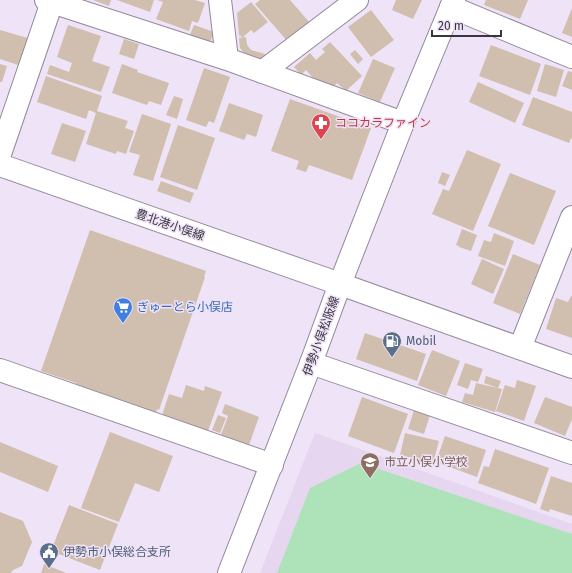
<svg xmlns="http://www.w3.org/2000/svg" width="572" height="573" font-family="'Fira Sans','Noto Sans JP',sans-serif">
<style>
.built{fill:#e6d6f0}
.green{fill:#aee3b9}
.building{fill:#d0beae}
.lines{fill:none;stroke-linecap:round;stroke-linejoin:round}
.minor-casing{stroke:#93889a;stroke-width:24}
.tertiary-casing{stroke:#93889a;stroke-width:24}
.secondary-casing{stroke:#93889a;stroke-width:24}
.minor{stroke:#fff;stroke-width:22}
.tertiary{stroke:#fff;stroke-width:22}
.secondary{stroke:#fff;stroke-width:22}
.labels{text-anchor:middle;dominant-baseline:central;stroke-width:3;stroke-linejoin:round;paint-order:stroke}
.health-label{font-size:12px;fill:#be3a42;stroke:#efe3f7;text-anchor:start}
.street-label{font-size:12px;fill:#39353d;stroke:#efe3f7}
.shop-label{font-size:12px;fill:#366cbe;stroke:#efe3f7;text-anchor:start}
.service-label{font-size:12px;fill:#4e5e75;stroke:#efe3f7;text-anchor:start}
.education-label{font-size:12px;fill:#785e54;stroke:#efe3f7;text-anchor:start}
</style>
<rect width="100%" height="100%" fill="#efe3f7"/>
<path class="built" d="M315,433l257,91v49h-312z"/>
<path class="green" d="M361,463l211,71v39h-295l33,-85z"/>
<path class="building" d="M93,0h18l-2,6z
M117,0h37l-4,12z
M157,0h38l10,3 -7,20 -6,-2 -3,10 -33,-12 7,-17z
M260,0h30l20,23 -22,19 -33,-38z
M396,0h26l-9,19 -21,-9z
M486,0h42l-8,19 -36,-14z
M251,2l17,20 -14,11 -3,-3 -9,8 -2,-3 -1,1 -2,-23z
M572,8v29l-10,-4z
M371,10l23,30 -23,17 -23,-30z
M68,25l33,11 -9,25 18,6 -9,25 -54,-18 3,-9 19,7 3,-9 -15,-6z
M194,25l20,7 -4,10 -20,-7z
M0,30l31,9 -10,27 -21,-7z
M246,37l1,8 4,5 14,4 -2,8 -16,-5 -7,-9 -1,-10z
M124,39l15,5 -5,15 -15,-5z
M330,42l32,34 -16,15 -9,-8 -3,3 -20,-7 -8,-9 -5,5 -7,-8 16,-14 6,7 9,-8 -3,-3z
M491,45l50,19 -11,31 -51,-19z
M355,50l8,9 -5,5 -8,-10z
M373,59l22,9 -15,34 -22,-9z
M0,64l7,2 -5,16h-2z
M122,64l16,6 -1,2 32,11 -8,22 -12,-4 -2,4 -35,-12z
M545,64l19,6 -8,27 -19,-6z
M204,68l26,9 -16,46 -5,-2 -3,6 -20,-7z
M568,71l4,1v18l-10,-4z
M46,76l56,20 -5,15 31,10 -3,7 9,3 -8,23 -9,-3 -1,3 -30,-10 10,-31 -7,-3 -3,9 -49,-17z
M478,82l46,21 -9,20 -46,-21z
M174,96l9,3 -6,20 -11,-4z
M533,97l39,15v27l-1,-1 -2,5 -47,-18z
M290,99l81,29 -19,52 -43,-15 -3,7 -10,-3 3,-8 -28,-10z
M229,103l34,12 -7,22 -9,-3 -3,6 -25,-9z
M142,114l29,10 -18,57 -20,-6 7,-20 -11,-3z
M62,123l24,8 -11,31 -24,-8z
M178,125l37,13 -18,52 -37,-13z
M467,150l34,14 -28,67 -41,-17 11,-25 6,2z
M442,172l8,3 -5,11 -7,-3z
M510,173l46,18 -22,54 -46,-19z
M161,181l33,12 -4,10 -33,-12z
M462,229l15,6 -6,16 -12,-4v-1l-3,-1z
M90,230l116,41 -2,6h1l-46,133 -2,-1 -1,4 -80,-28v-2l-35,-12z
M494,233l20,8 -9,25 -27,-10 6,-16 7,2z
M513,254l27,11 -20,49 -27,-11z
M482,259l22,10 -11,25 -22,-10z
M571,296h1v42l-26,-9 10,-31 12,4z
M365,333l61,21 -9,27 -61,-22z
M432,350l28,11 -14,35 -28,-11z
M465,363l18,6 -5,13 -7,-2 -3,9 -11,-4z
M486,376l15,5 -3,7 -14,-5z
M517,380l19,6 -12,35 -28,-10 9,-26 10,3z
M476,383l26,6 -7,23 -33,-10 3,-9 8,2z
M186,385l18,6 1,-5 17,6 -14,39 -46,-16 7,-21 13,4z
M362,397l46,17 -14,39 -46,-17z
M545,397l27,10v12l-7,17 -31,-13z
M225,404l34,13 -10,28 -28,-10 7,-19 -6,-3z
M414,410l16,5 -6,19 -16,-5z
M218,415l8,3 -6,15 -8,-3z
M110,432l63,24 -14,36 -24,-9 -16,39 -38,-14z
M405,433l34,8 -6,22 -33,-8z
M445,436l41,14 -9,27 -41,-15z
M0,442l58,24 -10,26 -48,-20z
M495,449l54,19 -13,36 -58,-21 6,-17 5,1z
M551,476l21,7v33l-22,-7 -1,3 -9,-3z
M69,505l49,19 -18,46 -49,-19z
M0,512l23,9 9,21 -10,24 -9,4 -2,3h-11z
M44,564l22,9h-25z"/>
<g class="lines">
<defs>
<path id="minor" d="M46,0l181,59 176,64
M220,0l7,59
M451,7l121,50
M262,72l95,-72
M0,154l52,-152
M520,348l52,-131
M311,363l261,90
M0,370l272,95"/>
<path id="tertiary" d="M340,284l63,-161 51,-123"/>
<path id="secondary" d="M0,165l340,119
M229,573l82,-210 29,-79 232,83"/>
</defs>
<use href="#minor" class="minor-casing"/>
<use href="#tertiary" class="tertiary-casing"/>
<use href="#secondary" class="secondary-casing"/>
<use href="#minor" class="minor"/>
<use href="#tertiary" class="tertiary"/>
<use href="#secondary" class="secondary"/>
</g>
<defs>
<symbol id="pharmacy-pin" viewBox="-11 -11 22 30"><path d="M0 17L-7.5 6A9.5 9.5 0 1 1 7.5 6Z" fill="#e0444e" stroke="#efe3f7"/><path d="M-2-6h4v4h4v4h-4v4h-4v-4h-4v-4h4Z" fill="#fff"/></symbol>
<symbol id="supermarket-pin" viewBox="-11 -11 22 30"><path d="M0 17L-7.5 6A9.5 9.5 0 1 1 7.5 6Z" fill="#3f7fe0" stroke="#efe3f7"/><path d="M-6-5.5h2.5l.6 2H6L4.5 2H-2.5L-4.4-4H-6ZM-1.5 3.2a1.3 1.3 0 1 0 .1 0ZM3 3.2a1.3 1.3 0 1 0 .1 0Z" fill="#fff"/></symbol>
<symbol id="fuel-pin" viewBox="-11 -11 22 30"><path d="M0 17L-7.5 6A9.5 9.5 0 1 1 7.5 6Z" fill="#5c6f8a" stroke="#efe3f7"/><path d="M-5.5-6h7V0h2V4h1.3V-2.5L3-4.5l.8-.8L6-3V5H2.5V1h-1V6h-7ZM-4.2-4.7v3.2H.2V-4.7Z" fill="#fff"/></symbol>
<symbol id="school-pin" viewBox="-11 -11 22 30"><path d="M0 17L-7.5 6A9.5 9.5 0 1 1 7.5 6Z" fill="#8d6e63" stroke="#efe3f7"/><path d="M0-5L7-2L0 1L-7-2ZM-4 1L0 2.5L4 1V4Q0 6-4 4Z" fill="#fff"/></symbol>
<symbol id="civic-pin" viewBox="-11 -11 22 30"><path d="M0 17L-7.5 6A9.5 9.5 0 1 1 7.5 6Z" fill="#5c6f8a" stroke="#efe3f7"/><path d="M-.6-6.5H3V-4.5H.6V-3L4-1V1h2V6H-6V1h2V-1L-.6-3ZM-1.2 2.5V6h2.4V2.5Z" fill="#fff"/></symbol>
</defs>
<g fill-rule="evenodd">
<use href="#pharmacy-pin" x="310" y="112" width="22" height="30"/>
<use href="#supermarket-pin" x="112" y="296" width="22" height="30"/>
<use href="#fuel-pin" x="381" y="330" width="22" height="30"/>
<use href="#school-pin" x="359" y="451" width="22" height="30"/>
<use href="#civic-pin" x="38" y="541" width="22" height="30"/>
</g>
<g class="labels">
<g class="health-label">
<text x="335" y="123">ココカラファイン</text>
</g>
<g class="street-label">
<text transform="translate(170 225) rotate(19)">豊北港小俣線</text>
<text transform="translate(321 336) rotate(-70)">伊勢小俣松阪線</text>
</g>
<g class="shop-label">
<text x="137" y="307">ぎゅーとら小俣店</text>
</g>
<g class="service-label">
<text x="406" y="341">Mobil</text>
<text x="63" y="552">伊勢市小俣総合支所</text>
</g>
<g class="education-label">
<text x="384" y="462">市立小俣小学校</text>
</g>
</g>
<path d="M432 30v6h69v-6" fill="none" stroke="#39353d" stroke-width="2"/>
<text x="438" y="30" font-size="12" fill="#39353d" stroke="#efe3f7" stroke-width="3" paint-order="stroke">20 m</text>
</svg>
